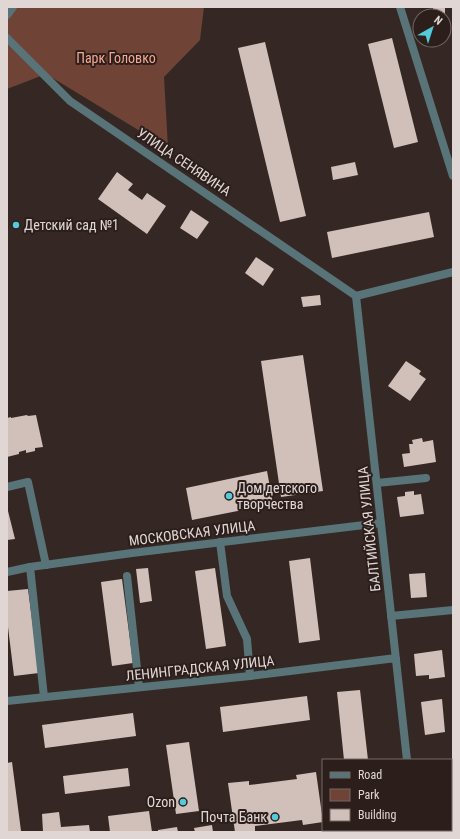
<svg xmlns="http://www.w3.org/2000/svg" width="460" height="839" font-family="'Roboto Condensed',sans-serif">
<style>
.green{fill:#6f4336}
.building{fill:#d1c0ba}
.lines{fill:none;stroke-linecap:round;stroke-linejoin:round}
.lane{stroke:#587478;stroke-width:8}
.street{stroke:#587478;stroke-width:8}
.poi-dot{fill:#53cbda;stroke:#2b1e1b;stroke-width:1.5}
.labels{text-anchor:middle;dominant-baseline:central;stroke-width:4;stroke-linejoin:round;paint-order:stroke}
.park-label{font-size:14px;fill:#f9a890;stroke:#2b1e1b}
.street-label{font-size:14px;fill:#e0d7d5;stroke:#2b1e1b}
.poi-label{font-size:14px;fill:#e0d7d5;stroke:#2b1e1b;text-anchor:start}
</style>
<rect width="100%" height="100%" fill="#352824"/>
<path class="green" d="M7,7h197l-4,33 -36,37 4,71 -122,-74 -39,15z"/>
<path class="building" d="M433,7h12v9h-22v-4l10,-1z
M392,38l26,104 -24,6 -26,-104z
M265,42l41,174 -26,6 -42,-174z
M355,162l3,13 -25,5 -2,-13z
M117,172l16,12 -5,6 14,10 5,-7 19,13 -19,28 -49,-35z
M191,210l18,12 -12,17 -17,-11z
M429,212l5,25 -102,21 -5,-26z
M256,257l18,12 -11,17 -18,-13z
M320,295l1,10 -18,2 -2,-10z
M303,355l20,136 -42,6 -20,-136z
M406,361l15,10 -2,3 7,5 -16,22 -22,-15z
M27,415l1,1 8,-1 7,32 -8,1v3l-9,2v-3l-7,2v2l-12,3v-39l4,-1v1z
M422,438l1,4 10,-2 3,22 -32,5 -2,-13 8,-1 -1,-9h4l-1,-4z
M267,471l6,33 -81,16 -6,-32z
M414,491v4l7,-1 3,20 -24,3 -3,-20 8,-1v-4z
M7,507l8,32 -8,1z
M310,558l10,82 -21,3 -10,-82z
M148,568l4,33 -12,2 -4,-34z
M215,568l11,78 -20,3 -11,-78z
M425,573l2,24 -16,1 -2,-24z
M122,579l11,84 -21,3 -11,-84z
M28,589l11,84 -25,3 -7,-57v-28z
M442,650l3,27 -16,2v-4l-13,1 -2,-22z
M360,690l8,70h-24l-7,-68z
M307,696l3,24 -87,12 -3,-25z
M442,699l3,33 -20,3 -4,-33z
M133,713l3,23 -91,12 -3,-23z
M189,742l10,69 -23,3 -10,-69z
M12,762l9,69 -14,1v-69z
M128,768l2,18 -65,8 -2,-18z
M316,772l7,50 -20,3 -1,-5 -47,6v5l-3,1h-17l-7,-49 21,-2v4l48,-6 -1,-4z
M451,781h2v24h-2z
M149,811l3,21h-42l-2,-16z
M59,812l2,15 28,-2 1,7h-47l-1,-18z
M212,825l1,7h-18l-1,-4z
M177,827l1,5h-20v-2z"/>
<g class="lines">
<path class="lane" d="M400,7l53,169
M7,15l6,-8
M377,483l49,-5
M7,487l21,-5 18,83
M220,542l7,54 20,43 3,37
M30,567l14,130
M127,576l12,111
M391,616l62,-6"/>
<path class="street" d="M7,38l63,63 286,195
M356,296l51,464
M356,296l97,-24
M7,572l23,-5 102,-14 249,-30
M7,701l243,-25 146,-18
M415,830v2"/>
</g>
<g class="poi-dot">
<circle cx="16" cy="225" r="4"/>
<circle cx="229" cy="496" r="4"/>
<circle cx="183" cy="802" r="4"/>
<circle cx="275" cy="817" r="4"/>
</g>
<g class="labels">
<g class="park-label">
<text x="116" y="58">Парк Головко</text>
</g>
<g class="street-label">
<text transform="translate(184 162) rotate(34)">УЛИЦА СЕНЯВИНА</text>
<text transform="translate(369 529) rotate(-96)">БАЛТИЙСКАЯ УЛИЦА</text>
<text transform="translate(192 533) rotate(-7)">МОСКОВСКАЯ УЛИЦА</text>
<text transform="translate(200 668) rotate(-6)">ЛЕНИНГРАДСКАЯ УЛИЦА</text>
</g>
<g class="poi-label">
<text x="24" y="225">Детский сад №1</text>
<text x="237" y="488">Дом детского<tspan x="237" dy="16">творчества</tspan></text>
<text x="175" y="802" text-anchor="end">Ozon</text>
<text x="267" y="817" text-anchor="end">Почта Банк</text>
</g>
</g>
<rect width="460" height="839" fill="none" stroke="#e0d7d5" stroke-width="16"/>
<rect x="322" y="759" width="130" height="72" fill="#2b1e1b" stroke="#736865"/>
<rect x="330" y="772" width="20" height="6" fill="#587478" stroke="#736865"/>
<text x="358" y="779" font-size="12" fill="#e0d7d5">Road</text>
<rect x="330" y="789" width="20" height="12" fill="#6f4336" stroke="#736865"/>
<text x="358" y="799" font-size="12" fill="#e0d7d5">Park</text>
<rect x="330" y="809" width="20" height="12" fill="#d1c0ba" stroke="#736865"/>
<text x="358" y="819" font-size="12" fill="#e0d7d5">Building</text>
<g transform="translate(432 28) rotate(39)"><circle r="19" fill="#2b1e1b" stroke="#736865"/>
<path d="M0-3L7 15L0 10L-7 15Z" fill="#53cbda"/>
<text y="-6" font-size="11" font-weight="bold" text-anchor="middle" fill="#e0d7d5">N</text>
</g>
</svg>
